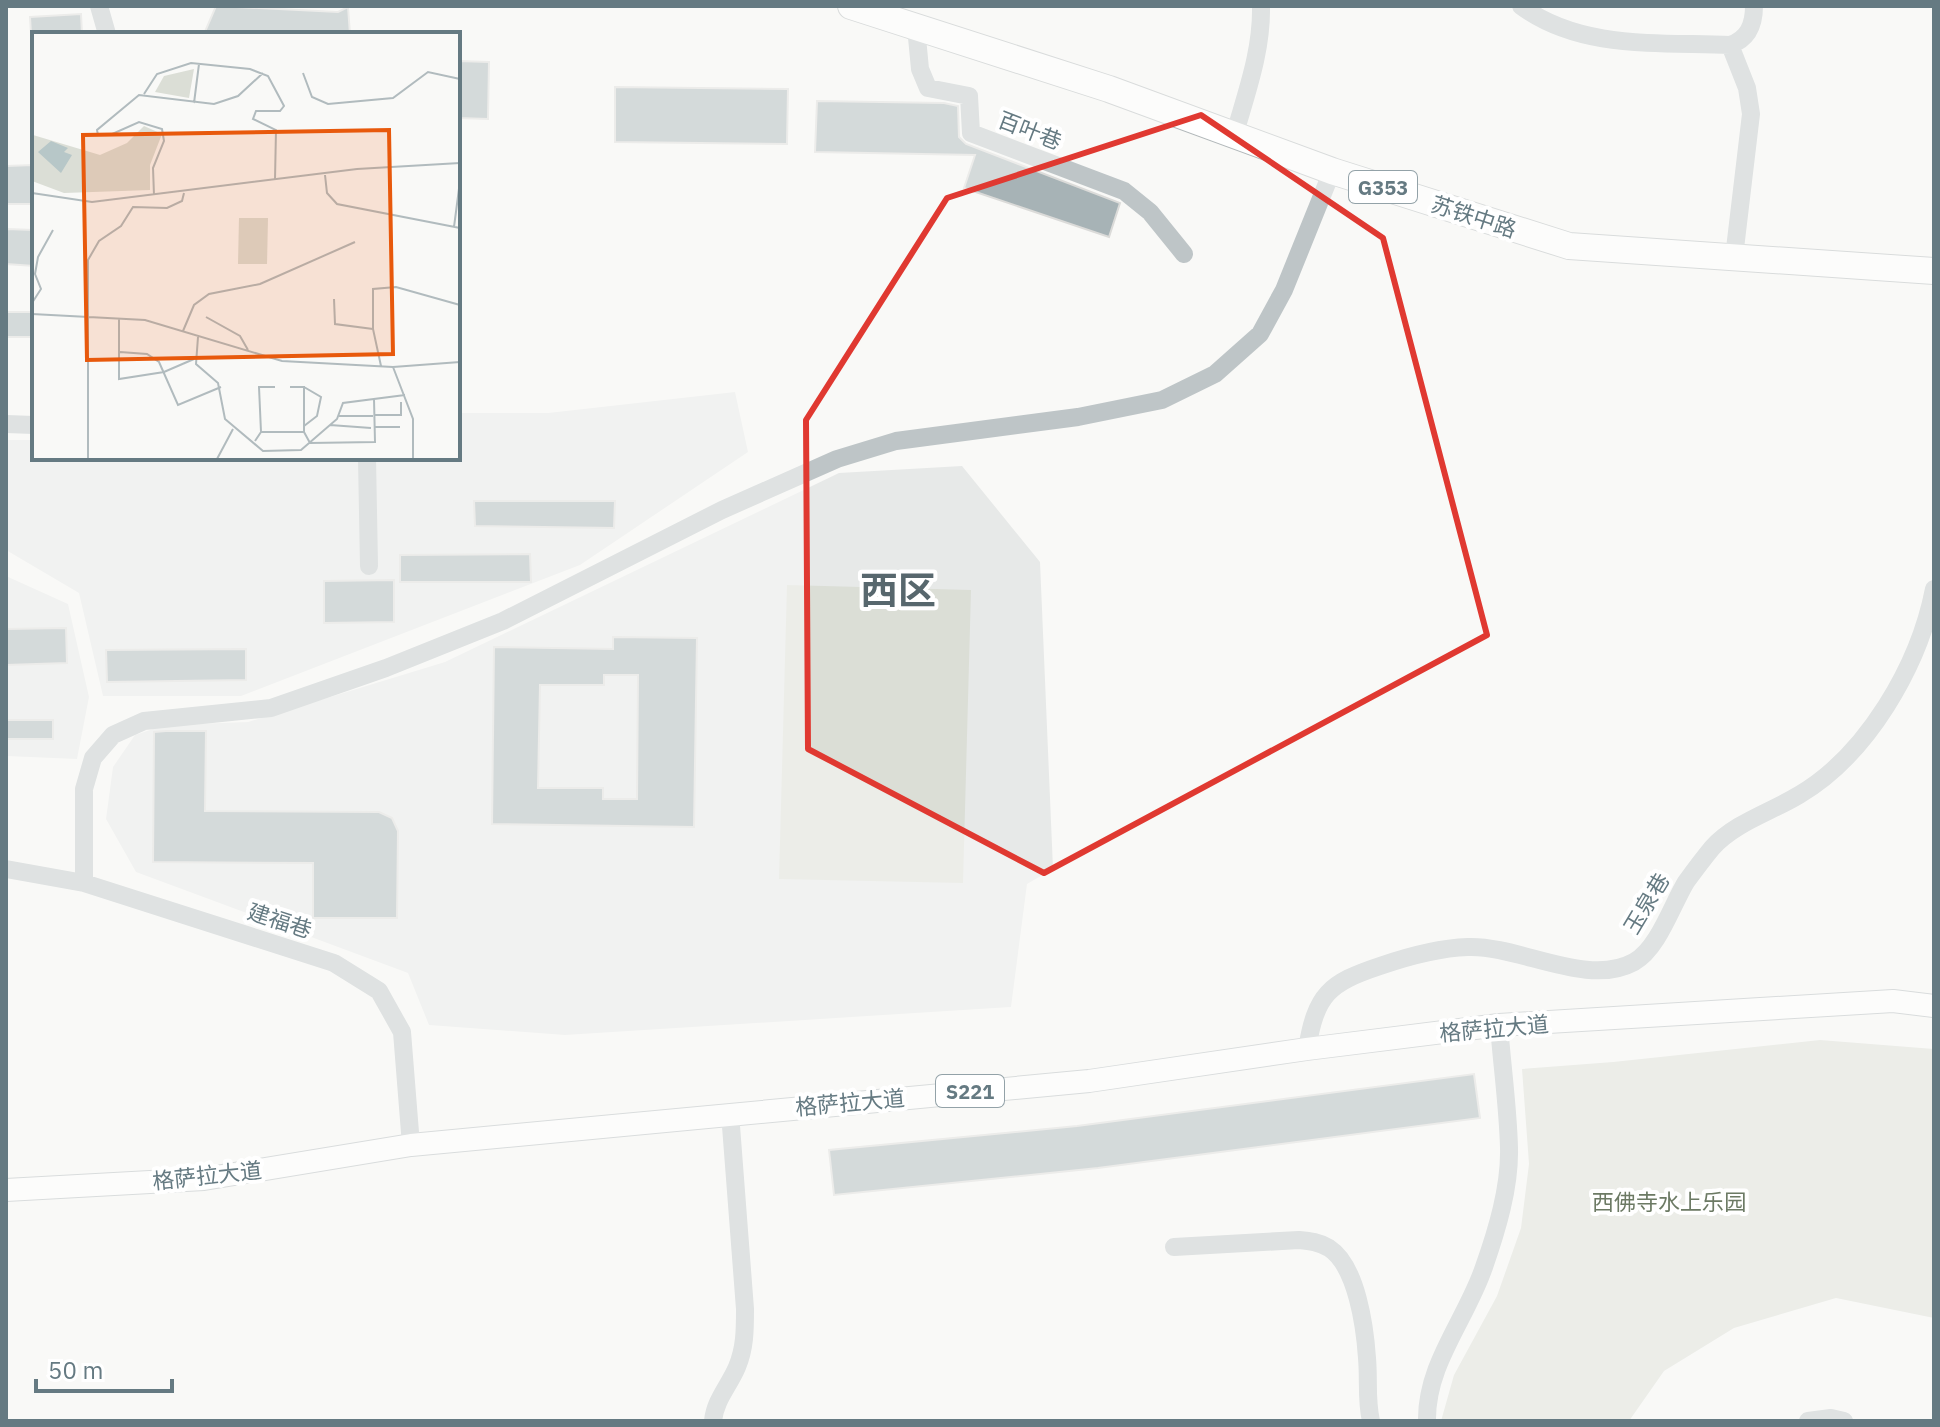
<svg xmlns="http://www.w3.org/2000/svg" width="1940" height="1427" font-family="'IBM Plex Sans','Noto Sans SC',sans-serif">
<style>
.built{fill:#e7e9e8}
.green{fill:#dbded6}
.building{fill:#a7b3b6;stroke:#dbdbd9;stroke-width:2;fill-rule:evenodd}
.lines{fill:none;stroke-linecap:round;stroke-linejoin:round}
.major-casing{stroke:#b2b9bc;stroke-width:24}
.highway-casing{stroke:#b2b8ba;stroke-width:28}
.minor{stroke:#bec5c7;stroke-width:18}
.major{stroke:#fff;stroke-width:22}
.highway{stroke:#fff;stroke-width:26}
.marked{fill:none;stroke:#e03931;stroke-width:6;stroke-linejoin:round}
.labels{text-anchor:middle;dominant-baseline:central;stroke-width:8;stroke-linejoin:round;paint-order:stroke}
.shield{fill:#fff;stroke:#93a2a8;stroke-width:2}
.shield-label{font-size:20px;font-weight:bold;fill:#657a82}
.street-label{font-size:22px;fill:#657a82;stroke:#fff}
.park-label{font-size:22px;fill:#6c7a64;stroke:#fff}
.town-label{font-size:38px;font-weight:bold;fill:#57676d;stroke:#fff}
.inset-road{fill:none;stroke:#b1bbbe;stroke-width:2}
.view{fill:#e8590c;fill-opacity:0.15;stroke:#e8590c;stroke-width:4}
.inset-edge{fill:none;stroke:#657a82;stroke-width:4}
</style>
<rect width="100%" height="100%" fill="#f9f9f7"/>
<path class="built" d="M735,392l13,60 -168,113 -339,131h-138l-24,-103 -73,-43v-110h28v18h424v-45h90z
M962,466l78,96 13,307 -26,15 -16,123 -446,28 -136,-10 -21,-52 -272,-101 -30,-53 7,-52 22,-32 30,-10 83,-3 197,-60 394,-189z
M6,576l62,28 21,93 -12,62 -71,-3z"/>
<path class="green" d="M787,585l184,5 -8,293 -184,-4z
M1820,1040l114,9v269l-98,-20 -102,30 -70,43 -35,50h-188l13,-46 43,-79 24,-68 8,-64 -7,-95 91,-7z"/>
<path class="building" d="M216,6l122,6 10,-5 2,27h-146z
M81,14l1,20h-51l-1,-17z
M458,61l31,1 -1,57 -30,-1z
M615,87l173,2 -1,55 -172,-2z
M817,101l127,2 14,3 1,31 7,7 154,59 -11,34 -145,-49 11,-33 -160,-3z
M34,165v39h-28v-38z
M6,229l28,1v36l-28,-2z
M6,312h28v25h-28z
M474,501h141l-1,27 -139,-2z
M530,554l1,28h-131v-27z
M394,580v42l-70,1v-42z
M66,628l1,35 -61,2v-36z
M613,637l84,1 -3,189 -202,-3 2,-177 119,2zM604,675h34l-1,124h-34v-11h-65l2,-103h64z
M246,649v31l-139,2 -1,-32z
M6,720h47v19h-47z
M166,731h40l-1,80 174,1 13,6 6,13 -1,87h-84v-55l-160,-1 1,-130z
M1474,1074l6,44 -382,50 -264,27 -5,-45 248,-24z"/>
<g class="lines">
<defs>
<path id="major" d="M6,1190l198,-11 207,-34 678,-64 218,-32 192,-24 394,-24 41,5"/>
<path id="highway" d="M851,6l258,83 223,82 237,75 365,25"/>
</defs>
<use href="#major" class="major-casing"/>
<use href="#highway" class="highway-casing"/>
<path class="minor" d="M99,6l8,28
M1521,6c60,44 138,36 209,39 18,-6 24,-20 24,-39
M916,27l4,42 8,19 41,8 2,37 153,58 26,21 34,42
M1730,45l17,43 4,26 -17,143
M1235,133c12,-42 27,-83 26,-127
M6,424l28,1
M367,458l2,108
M6,869l78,14 250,80 45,28 23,41 9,113
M84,883v-94l9,-31 20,-23 31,-14 127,-13 115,-40 117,-47 219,-111 115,-51 59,-18 182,-24 84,-17 53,-26 45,-40 24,-44 48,-119
M1307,1049c9,-55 22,-66 73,-83 29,-10 58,-18 88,-19 51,-2 119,41 166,15 24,-13 38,-57 52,-80 8,-11 17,-23 26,-34 22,-25 59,-36 87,-53 68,-40 120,-129 135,-206
M1174,1247l125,-7c11,1 20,2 30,8 28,18 36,80 38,110 2,22 -1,42 4,63
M713,1421c2,-21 16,-35 24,-54 8,-19 8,-37 8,-58l-15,-196
M1427,1421c-1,-57 39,-101 57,-154 13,-37 26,-80 25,-119 -1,-41 -7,-82 -10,-123
M1808,1421l23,-3 13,3"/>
<use href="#major" class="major"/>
<use href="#highway" class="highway"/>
</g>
<path d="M0 0H1940V1427H0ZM1201,115l182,123 104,397 -443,238 -236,-124 -2,-329 141,-222z" fill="#f9f9f7" fill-opacity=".55" fill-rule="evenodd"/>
<path class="marked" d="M1201,115l182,123 104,397 -443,238 -236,-124 -2,-329 141,-222z"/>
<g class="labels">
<g class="shield">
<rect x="1349" y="171" width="68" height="32" rx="6"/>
<rect x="936" y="1075" width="68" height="32" rx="6"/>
</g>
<g class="shield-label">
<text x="1383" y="187">G353</text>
<text x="970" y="1091">S221</text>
</g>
<g class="street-label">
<text transform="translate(1030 130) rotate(21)">百叶巷</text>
<text transform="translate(1474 216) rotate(18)">苏铁中路</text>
<text transform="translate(1646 903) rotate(-59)">玉泉巷</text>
<text transform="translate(280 920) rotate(18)">建福巷</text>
<text transform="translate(1494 1028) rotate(-5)">格萨拉大道</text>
<text transform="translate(850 1102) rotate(-5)">格萨拉大道</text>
<text transform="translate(207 1175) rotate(-6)">格萨拉大道</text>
</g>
<g class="park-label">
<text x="1669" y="1201">西佛寺水上乐园</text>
</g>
<g class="town-label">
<text x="898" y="589">西区</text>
</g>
</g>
<g transform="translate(32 32)">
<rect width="428" height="428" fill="#f9f9f7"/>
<path d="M162,37l-5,29 -34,-6 9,-16zM112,94l18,8 -12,31v25l-86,3 -32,-12 1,-46 67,20 27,-12zM207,186h29l-1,46h-29z" fill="#dbded6"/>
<path d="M19,109l17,7 -4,4 8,3 -11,18 -23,-21z" fill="#b7c7c8"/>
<path class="inset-road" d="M271,41l9,24 16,7 65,-6 35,-26 32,7M112,62l13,-20 34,-11 59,6 18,7 16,30 -4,5h-24l-3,8 23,11 -1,49M162,71l5,-39M293,143l2,18 10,11 123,24M0,161l60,9 265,-33 103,-6M122,163l-1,-27 11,-27 -2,-12 -23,-7 -29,13h-12l-1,-5 42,-35 75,9 24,-8 25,-23M422,195l6,-46M302,267l1,25 38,5M0,271l9,-14 -6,-15 3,-17 15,-27M0,282l113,6 137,41 111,6 67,-5M174,285l34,19 8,14M87,286v61l45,-7 30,-13M151,299l11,-26 15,-11 51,-10 95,-42M166,305l-2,27 22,19 7,36 38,32 38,-1 36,-31 6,-16 62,-8M88,320l27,2 12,8 19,43 43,-18M349,334l-8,-37v-40l23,-2 64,18M361,335l20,52v40M272,355l17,10 -4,19 -13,10M342,383h27v-13M307,384h34M298,393l41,3M343,395h25M229,400h43v-45h-14M272,400l6,11 65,-1 -1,-43M223,409l6,-9 -2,-45h16M56,427v-199l11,-19 22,-15 12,-19 34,1 15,-7 2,-8M185,427l16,-30"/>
<path class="view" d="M357,98l4,224 -306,6 -4,-225z"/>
<rect width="428" height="428" class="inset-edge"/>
</g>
<rect width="1940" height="1427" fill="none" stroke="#657a82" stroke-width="16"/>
<path d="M36 1379v12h136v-12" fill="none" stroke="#657a82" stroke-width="4"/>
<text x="48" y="1379" font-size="24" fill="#657a82" stroke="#ffffff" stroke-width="6" paint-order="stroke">50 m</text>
</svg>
